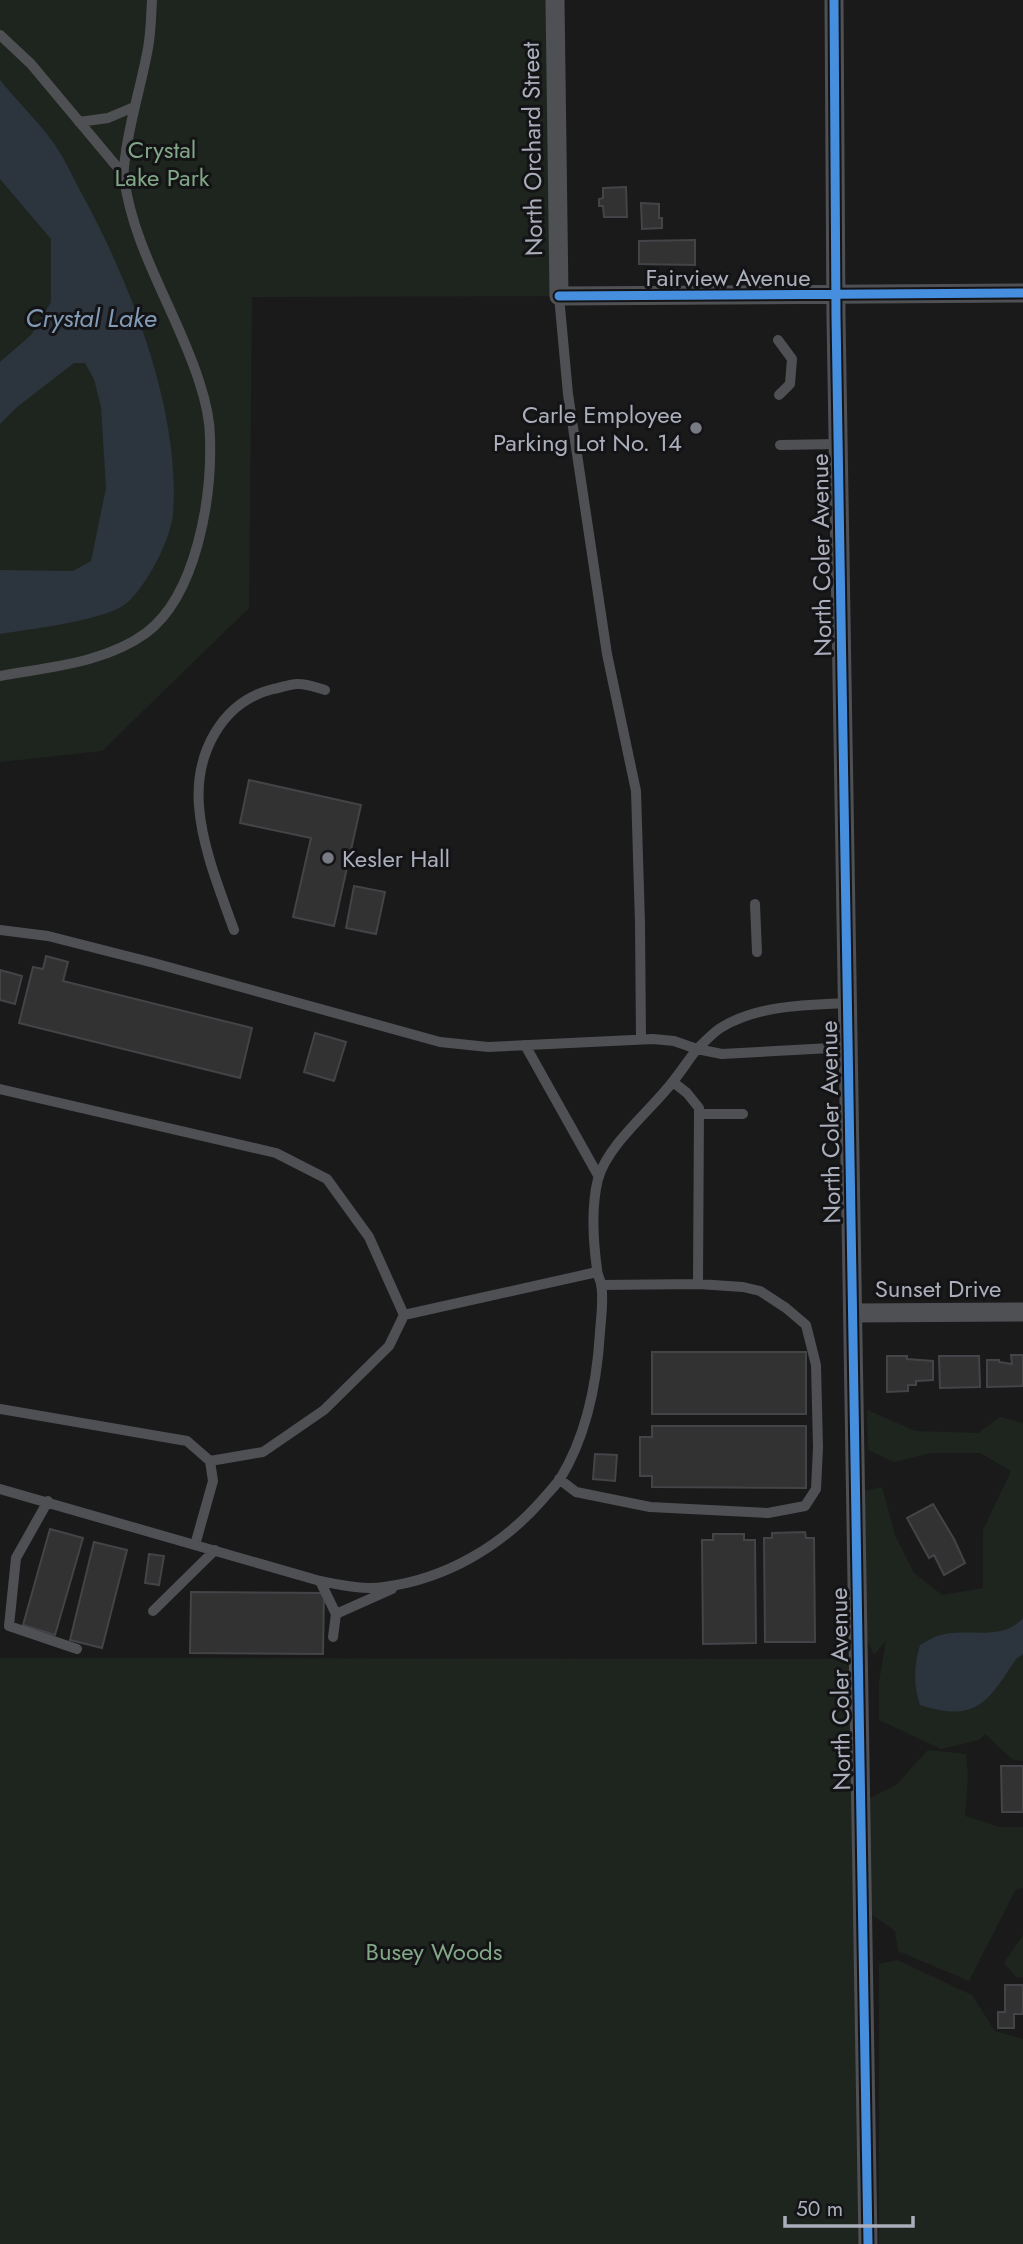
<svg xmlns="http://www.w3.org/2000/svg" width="1023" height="2244" font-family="Jost,sans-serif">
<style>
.green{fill:#1e251f}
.water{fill:#2c343d}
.building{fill:#323233;stroke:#434447;stroke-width:2}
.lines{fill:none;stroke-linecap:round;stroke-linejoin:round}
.lane{stroke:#4e5054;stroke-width:10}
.street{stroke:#4e5054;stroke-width:19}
.cycleway-casing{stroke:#141417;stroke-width:13}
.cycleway{stroke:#468fdf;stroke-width:9}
.poi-dot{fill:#787b83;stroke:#141417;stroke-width:2.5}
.labels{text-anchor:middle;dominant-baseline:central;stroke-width:6;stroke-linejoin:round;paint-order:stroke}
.park-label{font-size:24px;fill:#82a786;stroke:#141417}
.street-label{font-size:24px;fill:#abafbb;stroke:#141417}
.poi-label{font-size:24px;fill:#abafbb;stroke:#141417;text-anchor:end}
.water-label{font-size:26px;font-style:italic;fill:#829bb7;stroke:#141417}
</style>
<rect width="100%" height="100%" fill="#1a1a1b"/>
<path class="green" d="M0,0h548l11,296 -307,1 -3,311 -147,143 -102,11z
M867,1410l49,21 62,2 22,-16 23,6v338l-10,-1 -28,-26 -6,6 -38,9 -62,-29v-38l7,-41 -12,14 -8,-18 -2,-146 18,-4 13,48 19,38 28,22 41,-7v-58l28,-59 -31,-18h-48l-38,9 -26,-12z
M0,1658l859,1 9,585h-868z
M928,1750l38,4 2,22 -3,40 35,11h23v61l-7,1 -47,92 -71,-30 -3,-20 -27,-19 2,-114 26,-13z
M1023,1935v42l-6,1 -13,-15z
M897,1960l75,35 23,36 28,8v205h-144v-280z"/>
<path class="water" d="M0,80c18,22 39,42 55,65 11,16 19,35 28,51 48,88 98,216 90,318 -2,25 -26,71 -45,88 -21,19 -99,27 -128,32v-64l73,1 18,-10 15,-73 -5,-81 -7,-28 -9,-16h-11l-57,44 -17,17v-62l31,-27 20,-33v-63l-51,-60z
M1023,1618v36l-7,5c-29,44 -40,64 -96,46 -7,-21 -6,-39 0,-60 5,-3 10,-6 15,-8 28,-12 65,7 88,-19z"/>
<path class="building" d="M626,187l1,30h-23l-1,-11h-4v-7l4,-1v-10z
M641,203l18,1v14h3v10l-20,1z
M695,240v25l-56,-1v-23z
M249,780l112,25 -27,121 -41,-9 18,-79 -71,-15z
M354,886l31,6 -9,42 -30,-6z
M46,956l22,6 -5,19 189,47 -12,50 -221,-55 14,-56 10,2z
M0,970l22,6 -7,28 -15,-4z
M315,1033l31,9 -12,39 -30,-9z
M652,1352h154v62h-154z
M1011,1355h12v31l-36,1v-27h12v2l13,2z
M887,1356h20v3l26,2v19l-17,1v4h-8v6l-21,1z
M939,1356h40l1,31 -40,1z
M652,1426h154v62l-154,-1v-11h-12v-39h12z
M595,1454l22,1 -2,26 -22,-2z
M933,1504l21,35 11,24 -21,12 -10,-20 -5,3 -22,-40z
M50,1529l33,9 -28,97 -32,-10z
M805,1532l1,6h8l1,104h-50l-1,-104h8v-5z
M713,1534h31v6h11l1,103 -53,1 -1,-104h11z
M94,1542l33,8 -25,98 -32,-8z
M149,1554l15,2 -5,29 -14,-2z
M191,1592l133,1 -1,61 -133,-1z
M1001,1766h22v46h-21z
M1005,1985h18v29h-9v14h-16v-16h7z"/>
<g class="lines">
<path class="lane" d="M0,35l31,29 92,110
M79,122l29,-4 26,-11
M559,296l9,98 39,260 29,137 4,132 1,116
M778,340l14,19 -2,25 -11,11
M780,445l58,-1
M0,676c49,-9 105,-13 146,-43 51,-38 66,-136 64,-195 0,-20 -5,-39 -11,-57 -22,-69 -66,-132 -75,-204 -1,-8 1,-17 2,-26 5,-35 16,-69 22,-103 3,-16 3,-32 4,-48
M755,904l2,48
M0,930l48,6 106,27 286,79 48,5 165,-8 21,2 23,8c-11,14 -20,29 -32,42 -21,25 -58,56 -67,88 -7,28 -5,61 -1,90 0,5 3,10 4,15 3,15 0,33 -1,48 -3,51 -13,103 -40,147 -5,7 -12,14 -17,20 -41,47 -97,80 -159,88 -21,3 -43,-2 -64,-6l-320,-92
M234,930c-14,-39 -32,-83 -35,-124 -4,-52 22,-104 74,-117 8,-1 18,-6 26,-5 9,0 18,4 26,6
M525,1045l74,132
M697,1049c8,-7 16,-17 25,-22 37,-22 84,-22 126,-24
M697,1049l25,5 127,-7
M0,1089l276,64 51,26 42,58 35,78 -15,31 -65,64 -61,42 -53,9
M699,1114h44
M601,1285l97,-1 1,-176 -12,-15 -14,-11
M404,1315l193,-43
M0,1409l187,32 23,20 3,20 -18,64
M559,1479l17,13 74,15 118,6 37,-7 11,-17 2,-42 -2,-82 -10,-40 -20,-17 -26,-17 -17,-4 -45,-3
M48,1501l-32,57 -7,68 68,23
M320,1581l16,33
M153,1611l62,-61
M333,1637l3,-23 56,-25"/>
<path class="street" d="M555,0l4,296 464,-3
M834,0l2,316 32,1928
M853,1313l170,-1"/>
<defs>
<path id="cycleway" d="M834,0l2,316 32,1928
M559,296l464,-3"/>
</defs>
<use href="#cycleway" class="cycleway-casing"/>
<use href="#cycleway" class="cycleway"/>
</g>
<g class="poi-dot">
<circle cx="696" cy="428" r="7"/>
<circle cx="328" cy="858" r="7"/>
</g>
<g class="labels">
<g class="park-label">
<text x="162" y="149">Crystal<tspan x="162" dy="28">Lake Park</tspan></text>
<text x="434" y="1951">Busey Woods</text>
</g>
<g class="street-label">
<text transform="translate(532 149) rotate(-91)">North Orchard Street</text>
<text x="728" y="277">Fairview Avenue</text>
<text transform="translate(821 555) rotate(-91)">North Coler Avenue</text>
<text transform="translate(830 1122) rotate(-91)">North Coler Avenue</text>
<text x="938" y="1288">Sunset Drive</text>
<text transform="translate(840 1689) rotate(-91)">North Coler Avenue</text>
</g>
<g class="poi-label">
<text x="682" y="414">Carle Employee<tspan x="682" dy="28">Parking Lot No. 14</tspan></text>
<text x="342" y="858" text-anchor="start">Kesler Hall</text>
</g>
<g class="water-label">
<text x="91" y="318">Crystal Lake</text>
</g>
</g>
<path d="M785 2216v10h128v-10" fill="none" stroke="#abafbb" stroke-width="3.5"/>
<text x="796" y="2216" font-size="21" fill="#abafbb" stroke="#141417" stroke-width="5" paint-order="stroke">50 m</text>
</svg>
